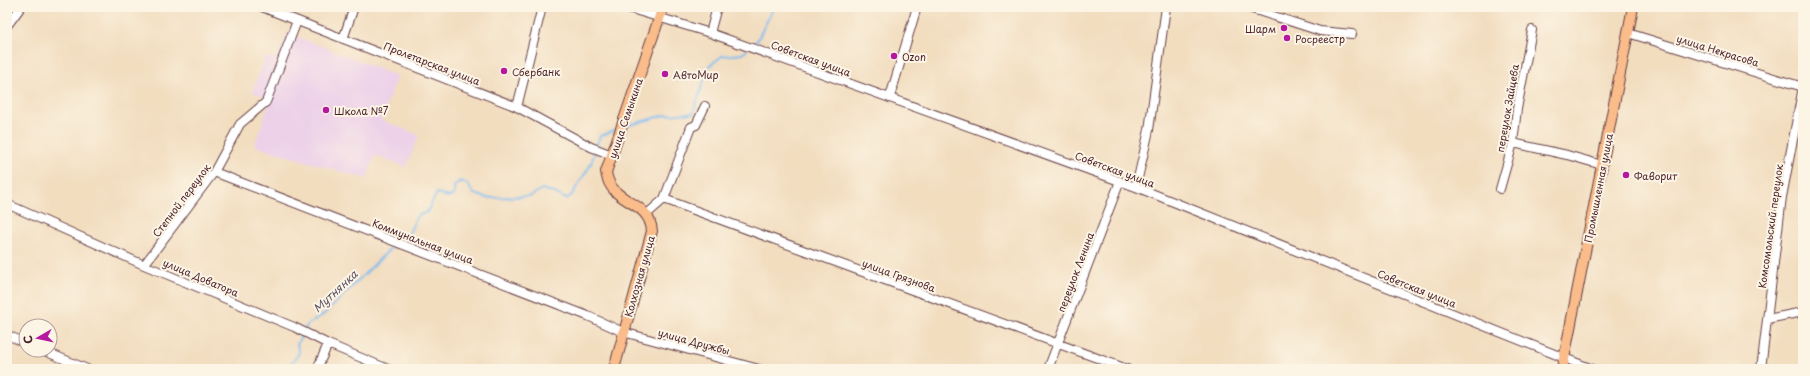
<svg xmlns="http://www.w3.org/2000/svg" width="1810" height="376" font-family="'Playpen Sans',sans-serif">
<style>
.built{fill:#edd1e9}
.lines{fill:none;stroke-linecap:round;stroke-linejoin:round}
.stream{stroke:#7bbaef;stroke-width:2}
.minor-casing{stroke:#633c41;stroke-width:10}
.major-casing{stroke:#633c41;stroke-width:12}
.minor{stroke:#fff;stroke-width:8}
.major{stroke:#f9bc8a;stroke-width:10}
.poi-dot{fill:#b5179e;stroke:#fcf5e5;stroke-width:1.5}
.labels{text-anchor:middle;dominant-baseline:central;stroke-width:4;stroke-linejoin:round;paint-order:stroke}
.poi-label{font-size:10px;fill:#4a1f2b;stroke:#fcf5e5;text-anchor:start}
.street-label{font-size:10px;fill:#4a1f2b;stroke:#fcf5e5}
.water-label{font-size:11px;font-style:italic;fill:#594e66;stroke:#fcf5e5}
</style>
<rect width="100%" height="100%" fill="#fcf5e5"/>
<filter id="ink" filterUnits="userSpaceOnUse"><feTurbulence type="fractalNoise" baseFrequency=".025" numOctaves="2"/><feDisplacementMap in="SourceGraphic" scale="8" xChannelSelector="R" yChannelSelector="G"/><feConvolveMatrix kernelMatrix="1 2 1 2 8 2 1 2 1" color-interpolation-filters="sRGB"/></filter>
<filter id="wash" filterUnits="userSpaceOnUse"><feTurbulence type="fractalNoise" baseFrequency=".012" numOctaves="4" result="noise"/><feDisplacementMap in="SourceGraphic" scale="16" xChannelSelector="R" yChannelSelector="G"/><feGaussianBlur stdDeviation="0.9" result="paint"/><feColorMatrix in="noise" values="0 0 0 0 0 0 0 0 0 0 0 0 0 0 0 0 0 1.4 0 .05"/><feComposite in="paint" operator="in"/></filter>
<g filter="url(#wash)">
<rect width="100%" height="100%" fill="#f2ddbf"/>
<path class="built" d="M288,33l109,43 -16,44 38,15 -13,32 -31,-12 -8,24 -113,-33 17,-47 -19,-7 14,-36 10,3z"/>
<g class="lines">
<path class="stream" d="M752,46l5,-5 17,-34
M626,126l39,-11 28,-2 16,-47 13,-10 20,-2 5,-4
M596,147l4,-11 17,-6
M409,233l8,-17 10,-4 10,-19 12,4 5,-2v-9l6,-5 7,3 7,10 13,4 44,-2 11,-7 15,5 9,5 5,-3 20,-32 4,-12
M304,331l3,-6 16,-10 68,-67
M288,369l11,-16 -2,-8 5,-11"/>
</g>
</g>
<g filter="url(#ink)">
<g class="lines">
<defs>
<path id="minor" d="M262,7l255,100 74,40 21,8
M625,7l85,26 426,154 456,182
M1246,7l74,24 32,3
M7,26l14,-19
M710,33l7,-26
M1628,33l175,54
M343,39l11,-32
M890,97l27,-90
M517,107l25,-100
M1513,143l54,12 35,10
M214,172l374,144 35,16 136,37
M1136,187l13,-57 17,-123
M1500,189l13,-46 4,-34 15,-79
M664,199l463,170
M7,204l137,61 150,62 34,17 60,25
M647,214l17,-15 27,-72 5,-2 9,-19
M144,265l70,-93 26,-48 26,-22 31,-81
M1767,319l36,-7
M7,335l19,8
M42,350l45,19
M317,369l11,-25
M1048,369l72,-188
M1761,369l21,-172 21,-110"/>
<path id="major" d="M614,369l38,-138c-3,-33 -41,-25 -46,-59l57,-165
M1562,369l71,-362"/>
</defs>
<use href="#minor" class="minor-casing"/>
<use href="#major" class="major-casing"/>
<use href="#minor" class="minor"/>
<use href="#major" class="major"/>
</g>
</g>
<g class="poi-dot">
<circle cx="1284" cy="28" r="4"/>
<circle cx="1287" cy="38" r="4"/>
<circle cx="894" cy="56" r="4"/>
<circle cx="504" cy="71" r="4"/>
<circle cx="665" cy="74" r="4"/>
<circle cx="326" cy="110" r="4"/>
<circle cx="1626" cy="175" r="4"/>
</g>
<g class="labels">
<g class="poi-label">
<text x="1276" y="28" text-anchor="end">Шарм</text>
<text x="1295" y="38">Росреестр</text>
<text x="902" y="56">Ozon</text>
<text x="512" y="71">Сбербанк</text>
<text x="673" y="74">АвтоМир</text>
<text x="334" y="110">Школа №7</text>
<text x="1634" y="175">Фаворит</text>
</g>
<g class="street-label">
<text transform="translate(1718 50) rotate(17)">улица Некрасова</text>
<text transform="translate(811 58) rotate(20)">Советская улица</text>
<text transform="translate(432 63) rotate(21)">Пролетарская улица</text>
<text transform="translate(1507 108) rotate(-80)">переулок Зайцева</text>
<text transform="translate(625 118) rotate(-71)">улица Семыкина</text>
<text transform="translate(1115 169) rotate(20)">Советская улица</text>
<text transform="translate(1598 188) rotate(-79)">Промышленная улица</text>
<text transform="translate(181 200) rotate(-53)">Степной переулок</text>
<text transform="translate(1770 226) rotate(-82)">Комсомольский переулок</text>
<text transform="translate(423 241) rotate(21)">Коммунальная улица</text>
<text transform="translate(1075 272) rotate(-69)">переулок Ленина</text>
<text transform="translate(899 275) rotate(20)">улица Грязнова</text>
<text transform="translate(639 276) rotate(-74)">Колхозная улица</text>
<text transform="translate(201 277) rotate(23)">улица Доватора</text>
<text transform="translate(1417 288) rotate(22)">Советская улица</text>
<text transform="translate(694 341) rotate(15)">улица Дружбы</text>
</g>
<g class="water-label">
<text transform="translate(335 291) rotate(-43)">Мутнянка</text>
</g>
</g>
<rect width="1810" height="376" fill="none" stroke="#fcf5e5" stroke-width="24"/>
<g transform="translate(38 338) rotate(261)"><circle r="19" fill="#fcf5e5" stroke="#b59f9b"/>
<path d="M0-3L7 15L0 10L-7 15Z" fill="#b5179e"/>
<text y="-6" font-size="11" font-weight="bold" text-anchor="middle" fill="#4a1f2b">С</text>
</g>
</svg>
